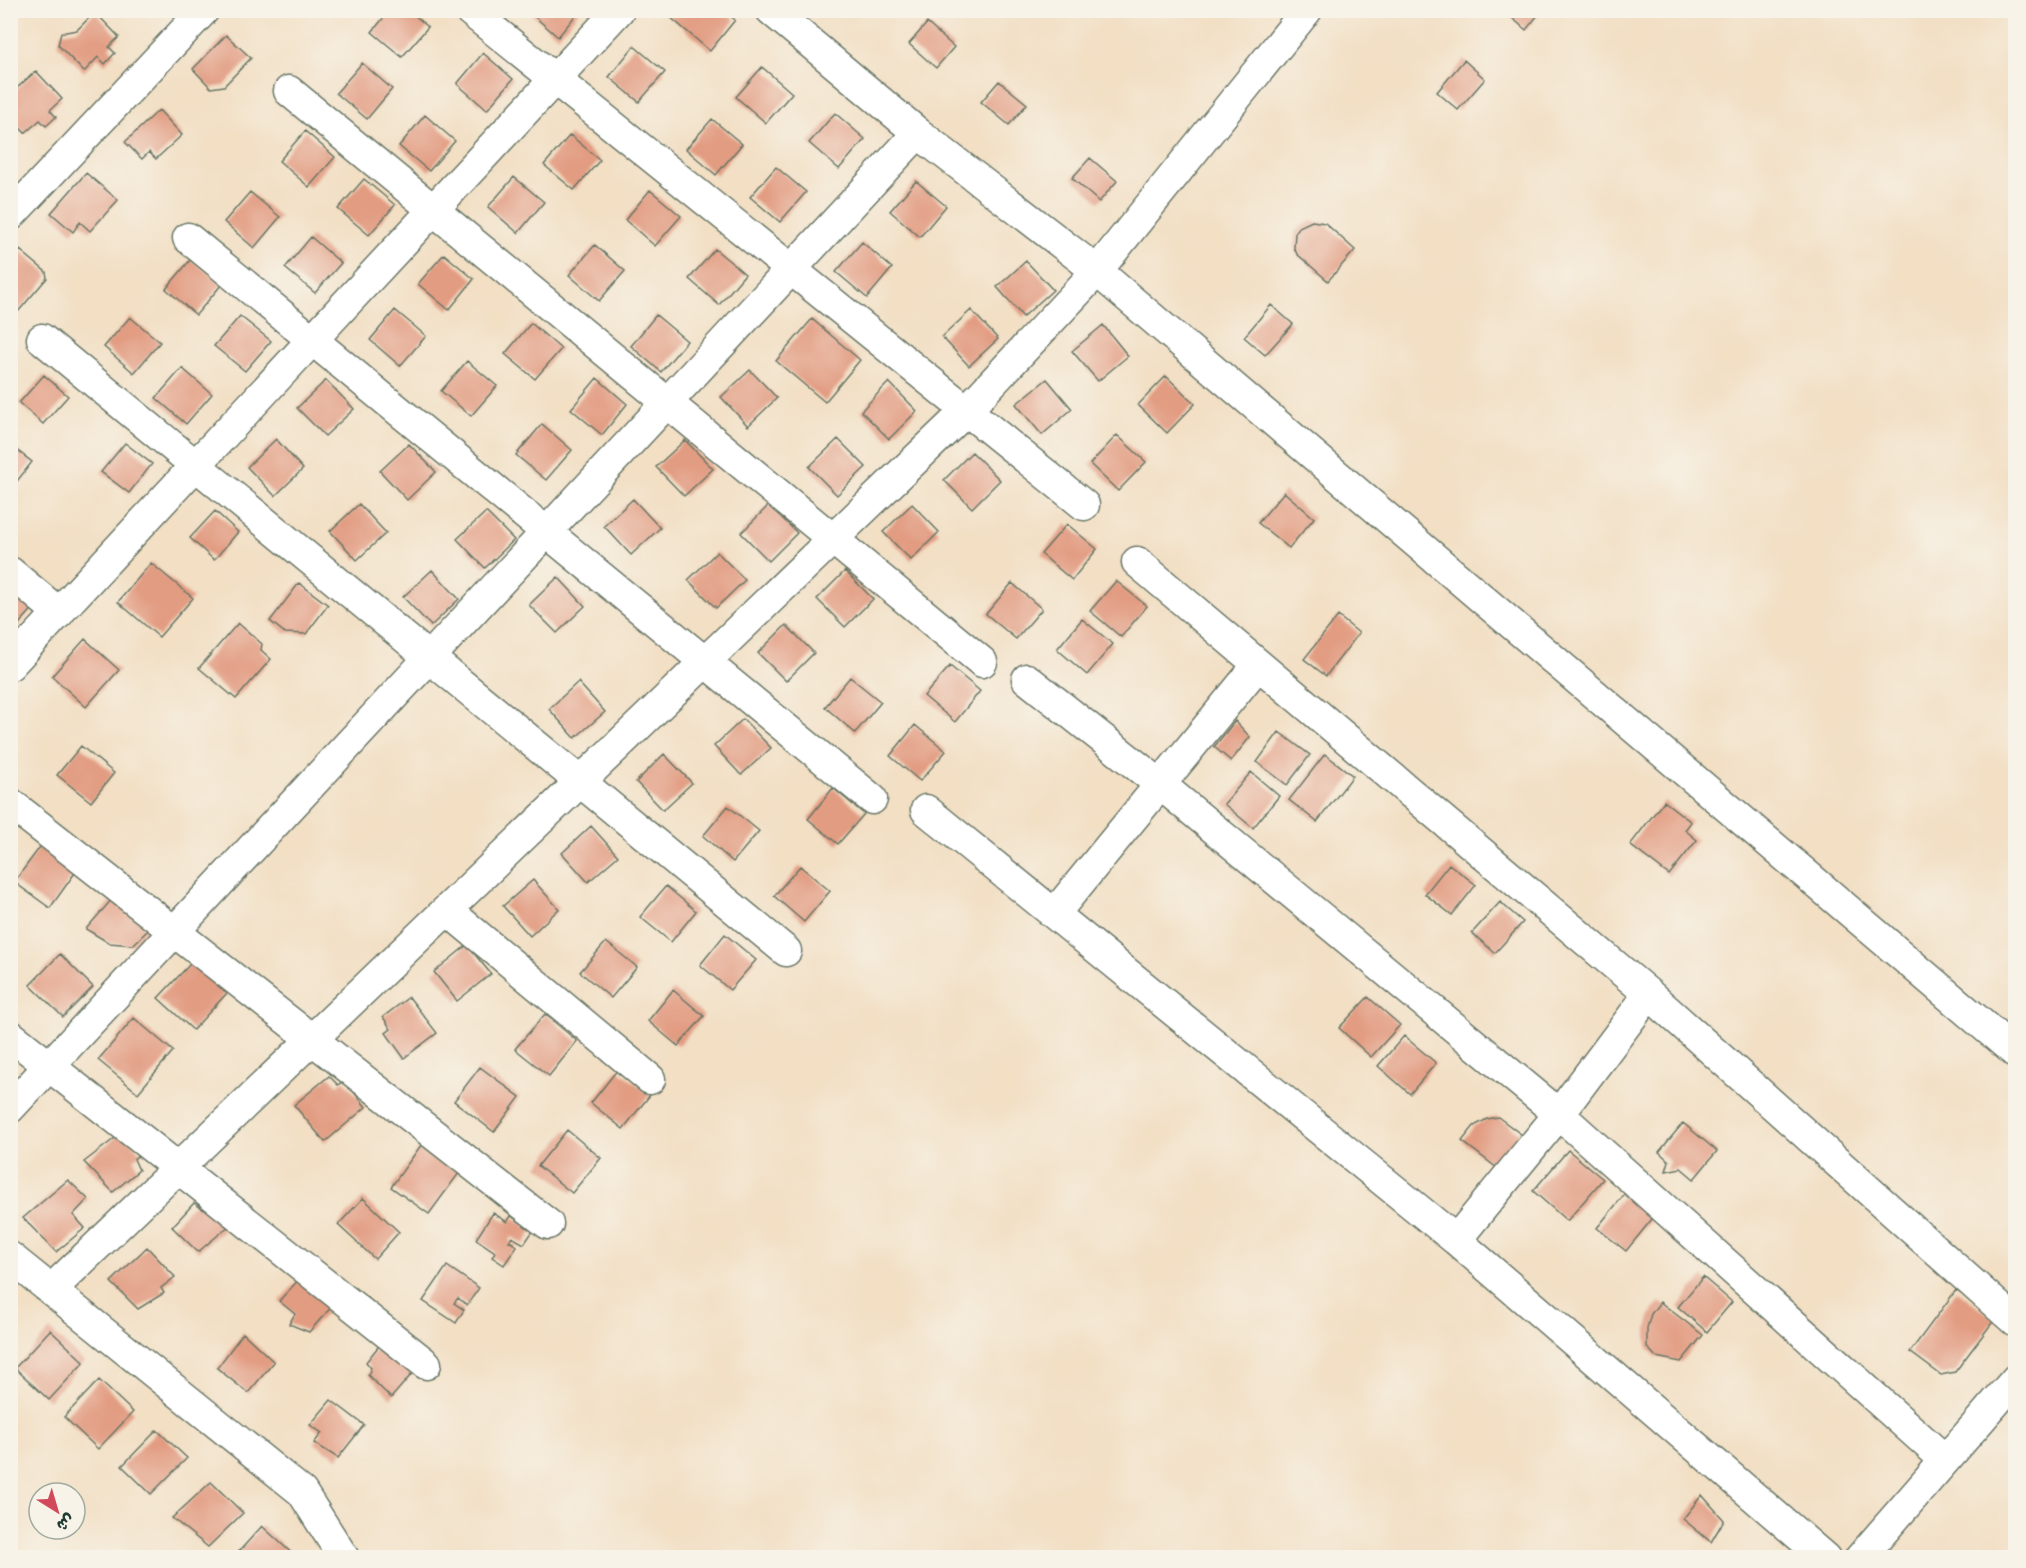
<svg xmlns="http://www.w3.org/2000/svg" width="2026" height="1568" font-family="Dekko,'Playpen Sans Arabic',sans-serif">
<style>
.building{fill:#e29c82}
.lines{fill:none;stroke-linecap:round;stroke-linejoin:round}
.minor-casing{stroke:#697666;stroke-width:33}
.minor{stroke:#fff;stroke-width:30}
</style>
<rect width="100%" height="100%" fill="#f7f3e8"/>
<filter id="ink" filterUnits="userSpaceOnUse"><feTurbulence type="fractalNoise" baseFrequency=".0167" numOctaves="2"/><feDisplacementMap in="SourceGraphic" scale="12" xChannelSelector="R" yChannelSelector="G"/><feConvolveMatrix kernelMatrix="1 2 1 2 8 2 1 2 1" color-interpolation-filters="sRGB"/></filter>
<filter id="wash" filterUnits="userSpaceOnUse"><feTurbulence type="fractalNoise" baseFrequency=".008" numOctaves="4" result="noise"/><feDisplacementMap in="SourceGraphic" scale="24" xChannelSelector="R" yChannelSelector="G"/><feGaussianBlur stdDeviation="1.35" result="paint"/><feColorMatrix in="noise" values="0 0 0 0 0 0 0 0 0 0 0 0 0 0 0 0 0 1.4 0 .05"/><feComposite in="paint" operator="in"/></filter>
<g filter="url(#wash)">
<rect width="100%" height="100%" fill="#f2dfc4"/>
<g id="blocks">
<path class="building" d="M390,10h19l19,17 -26,30 -30,-25z
M527,10h53l-22,27z
M673,10h51l11,10 -25,31 -41,-35z
M1503,10h39l-16,20z
M95,12l24,25 -10,10 6,6 -10,11 -7,-7 -14,15 -26,-27 3,-12 16,-3z
M927,23l27,24 -18,21 -27,-24z
M226,35l25,23 -27,28 -13,2 -18,-19z
M634,46l31,26 -26,30 -30,-25z
M483,53l30,26 -26,31 -30,-26z
M1464,60l21,19 -27,31 -21,-18z
M362,63l30,26 -25,30 -31,-26z
M762,67l30,26 -26,30 -30,-26z
M36,71l26,28 -12,11 6,7 -10,9 -6,-6 -15,13 -15,-15v-24z
M999,81l28,23 -18,21 -28,-23z
M159,110l23,25 -26,24 -7,-7 -7,7 -17,-17z
M835,113l30,26 -26,30 -30,-26z
M425,115l30,26 -26,30 -30,-25z
M712,119l30,25 -26,31 -30,-26z
M305,131l30,26 -26,30 -30,-26z
M570,135l30,25 -26,30 -30,-25z
M1090,158l27,23 -18,21 -27,-24z
M776,167l30,25 -26,30 -30,-25z
M86,173l32,27 -28,31 -10,-9 -7,10 -22,-19z
M514,177l30,25 -26,31 -30,-26z
M364,179l31,26 -26,30 -31,-26z
M916,181l30,25 -26,31 -30,-26z
M650,190l31,26 -26,30 -30,-26z
M250,192l30,25 -26,31 -30,-26z
M1312,221l13,2 30,27 -27,31 -31,-27 -3,-6 1,-15 4,-6z
M311,237l30,26 -26,30 -30,-25z
M862,242l30,26 -25,30 -31,-26z
M595,245l30,26 -26,30 -30,-26z
M715,249l30,25 -26,31 -30,-26z
M20,250l26,22 1,6 -30,35 -7,-5v-47z
M444,254l30,25 -25,31 -31,-26z
M191,259l31,25 -26,31 -30,-26z
M1026,261l27,29 -30,27 -26,-30z
M1271,305l22,19 -28,31 -21,-18z
M395,310l31,26 -26,30 -30,-26z
M971,310l27,29 -29,27 -27,-29z
M656,315l31,26 -26,31 -30,-26z
M240,316l31,25 -26,30 -31,-25z
M130,317l30,25 -26,31 -30,-26z
M812,319l48,41 -35,42 -49,-41z
M531,323l30,26 -26,30 -30,-25z
M1103,325l25,31 -30,25 -26,-30z
M467,361l30,25 -26,30 -30,-25z
M182,368l30,26 -26,30 -30,-26z
M750,370l27,28 -29,28 -27,-29z
M44,375l24,21 -25,28 -24,-21z
M1166,376l29,28 -28,29 -29,-28z
M597,378l30,26 -25,31 -31,-26z
M1047,379l25,30 -30,26 -26,-31z
M326,380l28,29 -29,27 -28,-28z
M889,382l28,29 -28,28 -28,-28z
M542,424l30,26 -26,30 -30,-25z
M1117,435l29,27 -28,29 -28,-27z
M276,439l27,30 -28,27 -28,-29z
M838,439l28,28 -29,28 -28,-28z
M685,440l28,29 -29,27 -28,-29z
M125,443l27,21 -23,29 -28,-21z
M409,444l27,28 -29,28 -27,-29z
M10,445l22,17 -22,28z
M972,452l28,28 -28,28 -28,-28z
M1284,492l30,26 -25,30 -31,-25z
M633,499l27,29 -29,27 -27,-29z
M359,504l27,29 -29,27 -27,-29z
M912,504l27,28 -28,28 -28,-28z
M769,505l28,28 -28,28 -28,-28z
M215,511l23,21 -24,28 -24,-22z
M486,512l28,28 -29,28 -28,-29z
M1067,524l30,25 -25,31 -31,-26z
M717,552l28,28 -29,28 -28,-28z
M151,563l42,35 -34,39 -41,-35z
M432,570l27,29 -28,27 -28,-29z
M845,571l28,28 -28,28 -28,-28z
M558,577l27,29 -28,27 -28,-28z
M10,580l27,24 -27,30z
M1116,581l31,25 -26,31 -31,-26z
M299,583l29,22 -22,29 -21,-1 -15,-12z
M1012,583l30,26 -26,30 -30,-25z
M1338,616l21,17 -33,43 -22,-17z
M1082,619l31,25 -26,31 -30,-26z
M238,623l24,21 -1,6 10,9 -35,40 -37,-31z
M786,625l28,28 -28,28 -28,-28z
M85,639l34,31 -33,37 -34,-31z
M950,666l30,25 -25,31 -31,-26z
M850,677l31,25 -26,31 -30,-26z
M578,682l27,30 -30,26 -26,-29z
M743,719l28,29 -30,27 -27,-29z
M1235,721l15,16 -19,24 -17,-14z
M915,725l31,26 -26,30 -30,-25z
M1279,732l31,23 -23,30 -30,-23z
M81,746l33,27 -23,29 -34,-27z
M664,754l28,29 -29,27 -27,-28z
M1325,754l28,22 -36,46 -28,-22z
M1251,772l28,24 -26,32 -29,-24z
M833,788l31,26 -26,30 -30,-25z
M1664,801l27,21 -6,8 12,10 -28,35 -39,-30z
M728,806l31,25 -26,31 -30,-26z
M591,826l27,30 -30,26 -26,-29z
M46,839l31,31 -27,38 -36,-26z
M1449,864l27,21 -24,30 -27,-21z
M800,866l30,25 -26,31 -30,-26z
M533,880l26,29 -29,27 -27,-30z
M666,886l30,25 -25,31 -31,-25z
M113,898l36,31 -16,16 -24,-2 -23,-14z
M1500,902l23,20 -28,31 -23,-20z
M725,934l31,26 -26,30 -30,-25z
M606,942l31,25 -26,31 -31,-26z
M467,945l24,29 -34,27 -23,-29z
M60,954l33,33 -30,30 -33,-32z
M193,961l34,32 -34,37 -35,-32z
M673,990l31,26 -26,30 -30,-25z
M409,997l28,36 -33,25 -18,-25 5,-4 -8,-12z
M1368,997l32,28 -29,32 -32,-29z
M545,1014l32,27 -28,35 -34,-27z
M134,1018l39,33 -35,42 -40,-33z
M1404,1036l32,27 -26,31 -32,-28z
M480,1067l40,30 -26,35 -40,-31z
M618,1069l32,26 -27,34 -32,-26z
M329,1076l9,9 6,-5 22,27 -41,35 -31,-37z
M1498,1117l24,18 -25,33 -35,-27 12,-15 13,-7z
M1683,1123l34,28 -23,28 -13,-11 -15,3 3,-10 -10,-9z
M567,1130l34,28 -29,35 -34,-27z
M123,1132l18,21 -7,6 5,11 -26,22 -29,-30z
M424,1141l38,28 -33,45 -38,-27z
M1568,1150l35,29 -36,42 -34,-30z
M68,1180l20,19 -15,16 12,13 -29,24 -33,-34z
M1627,1191l29,23 -30,37 -29,-23z
M363,1198l36,34 -24,27 -37,-34z
M194,1203l10,7 9,-6 17,21 -32,27 -26,-25z
M493,1213l14,9 4,-6 22,15 -9,13 -12,-7 -3,4 8,5 -13,19 -12,-8 3,-5 -19,-13z
M147,1247l28,30 -14,11 3,5 -26,16 -27,-27z
M447,1266l32,22 -12,17 -9,-7 -4,5 10,7 -8,13 -33,-22z
M303,1275l31,29 -25,28 -20,-8 6,-10 -16,-13z
M1703,1277l29,25 -25,30 -29,-25z
M1956,1290l39,29 -40,53 -14,3 -31,-23z
M1660,1302l43,33 -22,27 -25,-5 -9,-10v-19l4,-14z
M50,1330l34,32 -35,38 -34,-32z
M243,1333l31,29 -26,31 -31,-25z
M385,1338l32,30 -26,30 -23,-23 3,-7 -5,-6z
M99,1380l34,32 -35,37 -34,-32z
M331,1400l33,25 -26,33 -24,-15 8,-10 -12,-8z
M157,1430l30,28 -36,36 -29,-28z
M211,1482l32,31 -35,34 -36,-29z
M1702,1495l22,25 -13,22 -28,-23z
M262,1526l35,32h-64z"/>
</g>
</g>
<g filter="url(#ink)">
<use href="#blocks" fill-opacity="0" stroke="#697666" stroke-width="1.5"/>
<g class="lines">
<defs>
<path id="minor" d="M469,10l615,495
M771,10l147,123 179,138 919,782
M289,91l693,571
M10,216l194,-206
M188,238l684,561
M42,339l744,612
M1137,562l512,432 367,328
M10,572l49,41
M10,665l609,-655
M1027,679l134,106 398,329 386,346
M10,803l538,421
M926,810l530,430 369,318
M447,910l203,169
M1055,913l203,-248
M10,1035l416,329
M10,1108l908,-975
M1456,1240l103,-126 90,-120
M10,1257l292,235 42,66
M51,1290l915,-879 131,-140 210,-261
M1860,1558l156,-179"/>
</defs>
<use href="#minor" class="minor-casing"/>
<use href="#minor" class="minor"/>
</g>
</g>
<rect width="2026" height="1568" fill="none" stroke="#f7f3e8" stroke-width="36"/>
<g transform="translate(57 1511) rotate(143)"><circle r="28" fill="#f7f3e8" stroke="#a1aaa0" stroke-width="1.5"/>
<path d="M0-4.5L10 22L0 15L-10 22Z" fill="#d1495b"/>
<text y="-9" font-size="16" font-weight="bold" text-anchor="middle" fill="#1f3d34">ش</text>
</g>
</svg>
